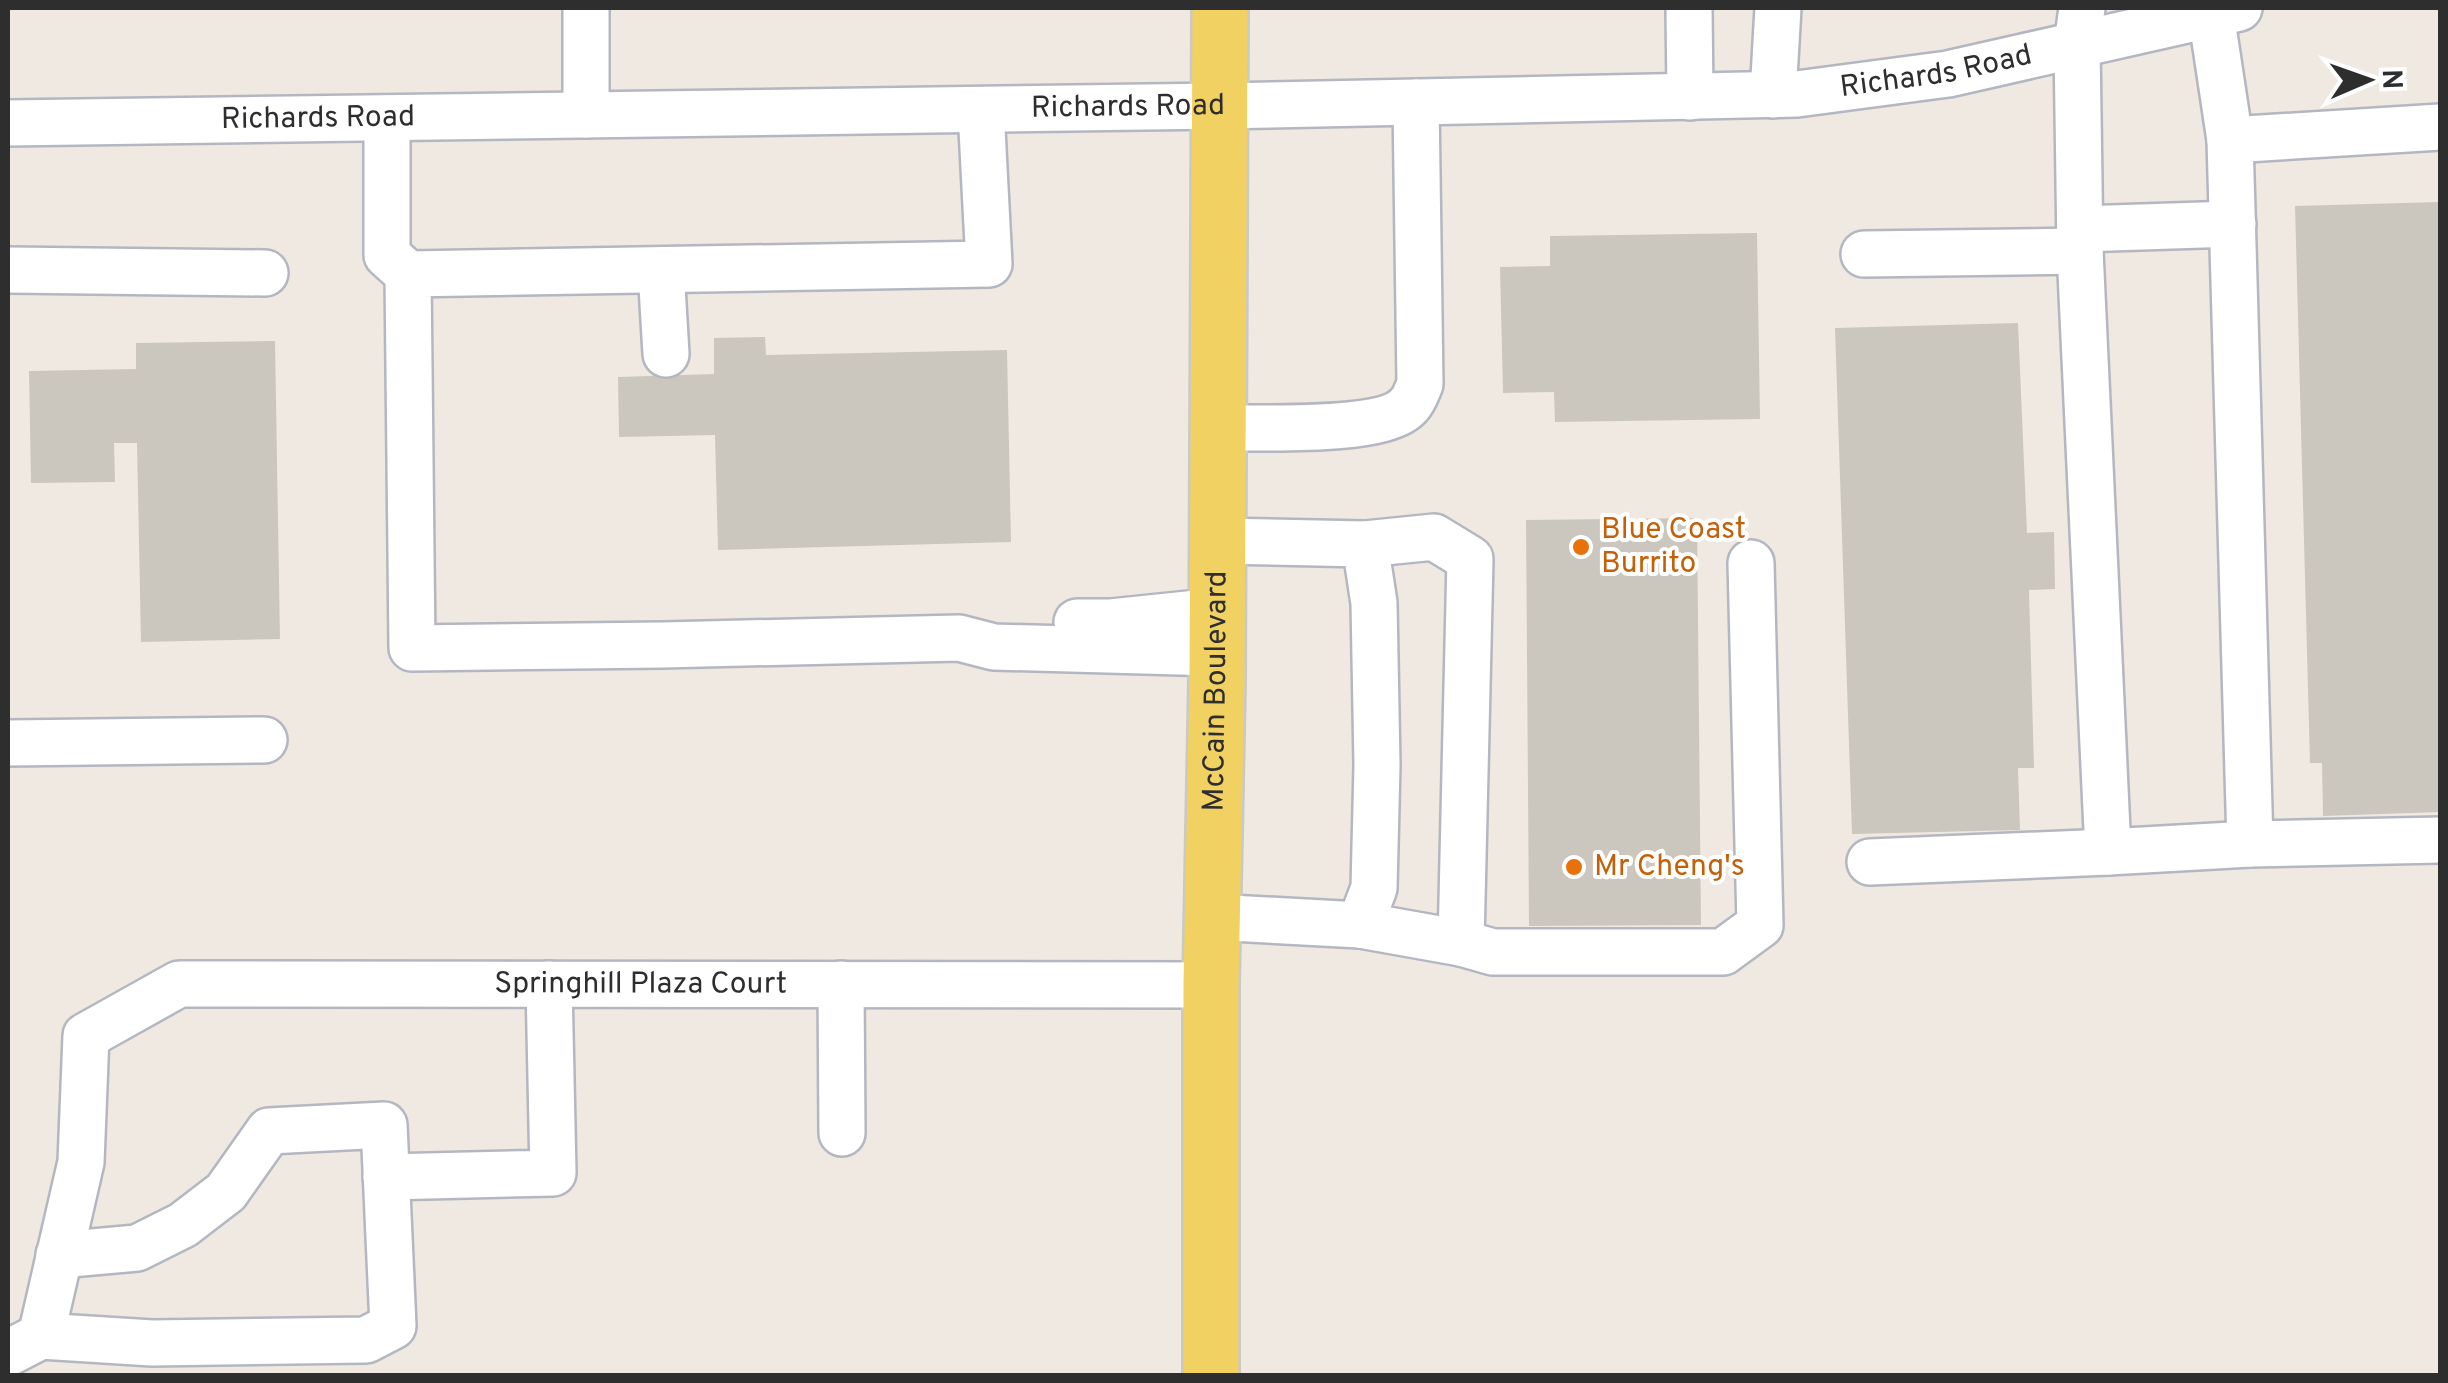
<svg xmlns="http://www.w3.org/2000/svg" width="2448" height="1383" font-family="Overpass,sans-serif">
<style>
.building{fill:#cbc7bf}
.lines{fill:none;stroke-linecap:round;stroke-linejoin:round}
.minor-casing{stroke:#b4b7c1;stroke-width:50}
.major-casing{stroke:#c9c9c9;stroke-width:60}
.minor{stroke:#fff;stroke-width:45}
.major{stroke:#f2d163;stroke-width:55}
.food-dot{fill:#e8710a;stroke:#fff;stroke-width:4}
.labels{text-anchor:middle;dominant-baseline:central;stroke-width:8;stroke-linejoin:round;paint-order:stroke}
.street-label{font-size:30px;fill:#2e2e2e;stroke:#fff}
.food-label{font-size:30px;fill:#c56008;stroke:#fff;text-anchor:start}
</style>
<rect width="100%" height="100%" fill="#efe9e1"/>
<path class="building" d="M2440,202v610l-117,4 -1,-53h-12l-15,-557z
M1757,233l3,186 -205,3 -1,-30 -51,1 -3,-126 50,-1v-30z
M2018,323l9,210 27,-1 1,57 -26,1 5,178h-16l2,62 -168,4 -17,-506z
M765,337l1,18 241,-5 4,192 -293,8 -3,-115 -96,2 -1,-60 96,-3v-36z
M275,341l5,298 -139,3 -4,-199h-23l1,39 -84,1 -2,-112 107,-2v-26z
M1697,518l4,407 -172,1 -3,-406z"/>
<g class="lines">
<defs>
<g id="minor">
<path d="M586,8v107"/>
<path d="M1689,8l1,89"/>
<path d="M2082,8l-5,37 3,206 28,601 142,-8 190,-4"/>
<path d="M2211,14l19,126 210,-13"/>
<path d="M1773,95l5,-87"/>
<path d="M981,110l8,154 -581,10 4,374 251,-3 296,-7 35,9 222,6"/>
<path d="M387,118v137l21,19"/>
<path id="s1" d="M8,123l1212,-17 577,-12 151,-20 291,-66"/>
<path d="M2230,140l20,704"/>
<path d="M2080,229l153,-5"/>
<path d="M1864,254l216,-3"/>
<path d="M8,270l257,3"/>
<path d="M661,270l5,84"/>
<path d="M1218,428c39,-1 167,6 191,-23 5,-5 8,-14 11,-21l-4,-282"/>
<path d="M1365,544l69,-7 36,22 -9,384 32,9h230l37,-27 -9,-362"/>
<path d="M1077,622h34l106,-11"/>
<path d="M8,743l256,-3"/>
<path d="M1870,862l238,-10"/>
<path d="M1212,917l148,8 14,-37 3,-123 -3,-162 -9,-59 -147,-3"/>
<path d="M1360,925l101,18"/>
<path d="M841,984l1,149"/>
<path d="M386,1177l167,-4 -4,-189"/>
<path d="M41,1336l111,7 214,-3 27,-14 -9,-201 -115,6 -43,61 -43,33 -46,23 -78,7"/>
<path id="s2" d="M8,1353l33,-17 40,-174 5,-126 93,-52 1032,1"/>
</g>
<g id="major">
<path id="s3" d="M1211,1376v-391l6,-305 3,-672"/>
</g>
</defs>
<use href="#minor" class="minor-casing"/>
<use href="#major" class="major-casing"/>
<use href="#minor" class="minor"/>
<use href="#major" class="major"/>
</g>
<g class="food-dot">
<circle cx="1581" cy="547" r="10"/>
<circle cx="1574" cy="867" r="10"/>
</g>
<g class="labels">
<g class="street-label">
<text stroke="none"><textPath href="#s1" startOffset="1930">Richards Road</textPath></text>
<text stroke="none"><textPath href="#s1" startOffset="1120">Richards Road</textPath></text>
<text stroke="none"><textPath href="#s1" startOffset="310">Richards Road</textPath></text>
<text stroke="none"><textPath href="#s3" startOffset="685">McCain Boulevard</textPath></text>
<text stroke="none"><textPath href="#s2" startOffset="910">Springhill Plaza Court</textPath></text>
</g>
<g class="food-label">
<text x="1601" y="530">Blue Coast<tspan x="1601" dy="34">Burrito</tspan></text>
<text x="1594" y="867">Mr Cheng's</text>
</g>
</g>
<rect width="2448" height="1383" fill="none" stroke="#2e2e2e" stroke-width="20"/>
<g transform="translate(2368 80) rotate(88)" stroke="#ffffff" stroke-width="8" paint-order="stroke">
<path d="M0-8L18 38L0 25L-18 38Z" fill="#2e2e2e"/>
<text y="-15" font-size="28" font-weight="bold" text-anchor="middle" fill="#2e2e2e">N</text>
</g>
</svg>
